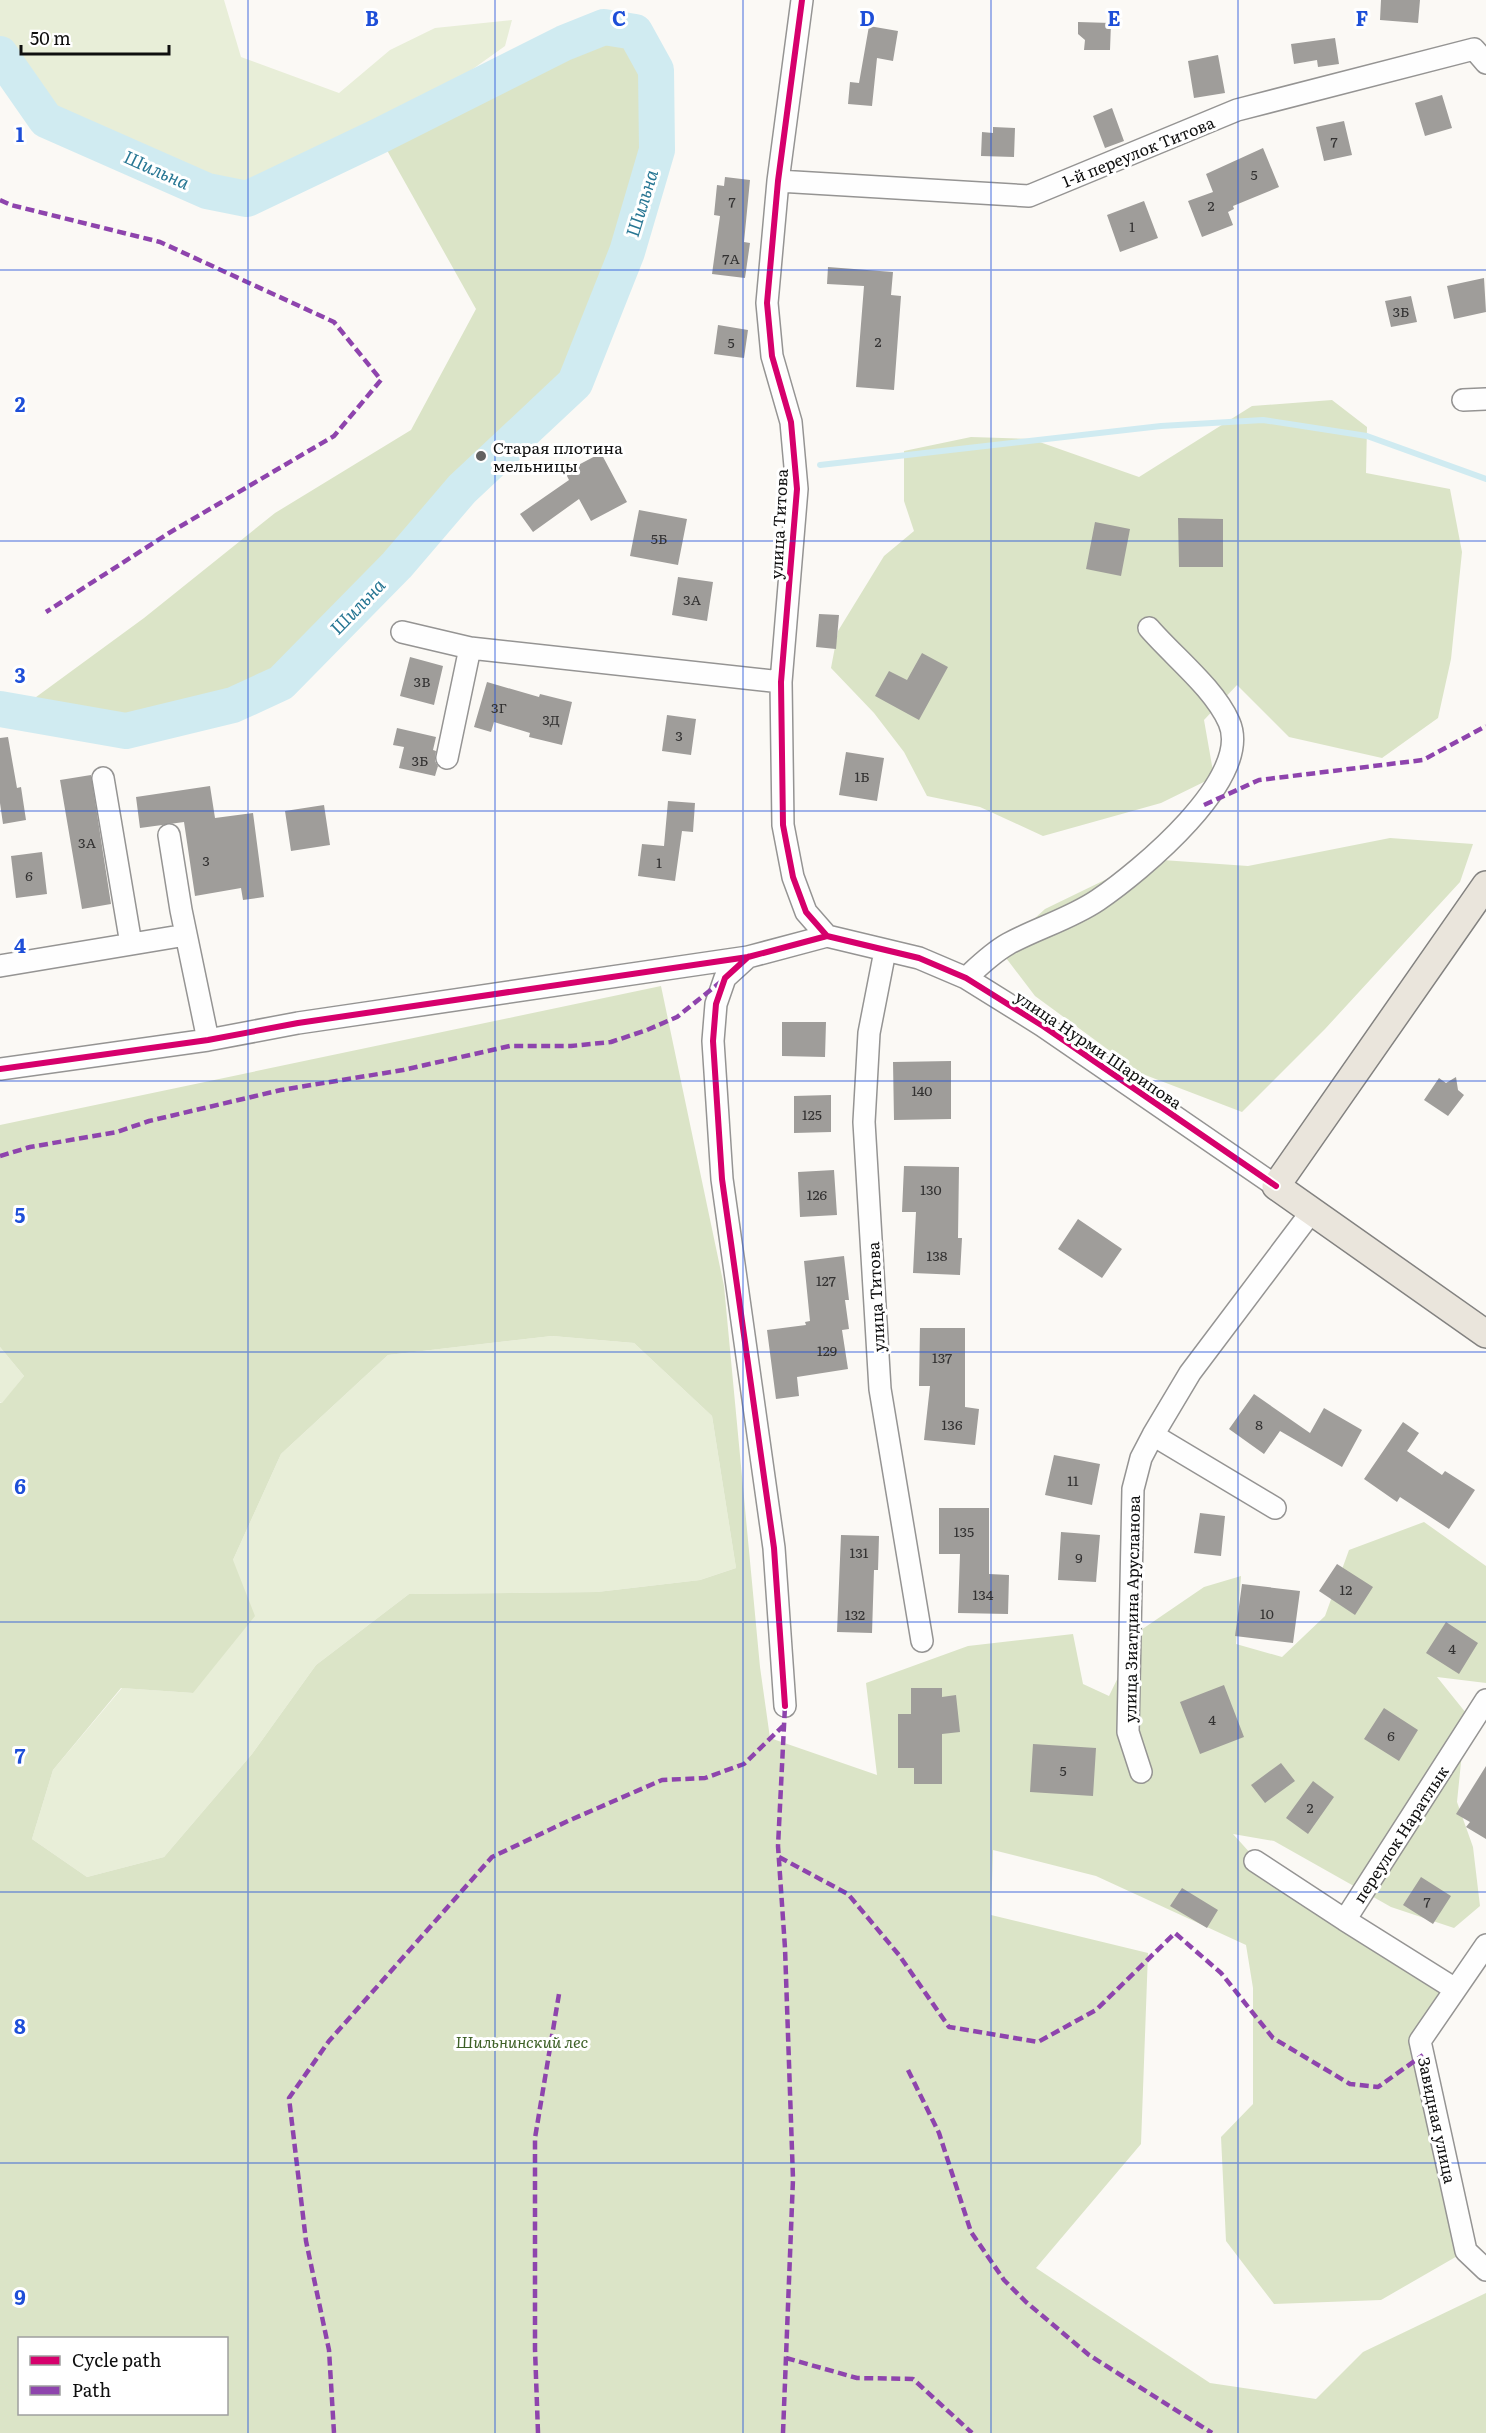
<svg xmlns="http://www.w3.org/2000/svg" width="1486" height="2433" font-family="Literata,serif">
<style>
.green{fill:#e8eed8}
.forest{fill:#dbe4c7;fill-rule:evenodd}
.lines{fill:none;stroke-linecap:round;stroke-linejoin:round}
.stream{stroke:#d0ebf1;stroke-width:6}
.river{stroke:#d0ebf1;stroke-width:36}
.building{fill:#9f9d9a}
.minor-casing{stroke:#959493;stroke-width:24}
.major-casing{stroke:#838280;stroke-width:30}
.minor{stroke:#fefefe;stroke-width:21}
.major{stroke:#eae5dc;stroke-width:27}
.quiet{stroke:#8e44ad;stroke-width:4.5;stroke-dasharray:9 4.5;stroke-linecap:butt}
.cycleway-casing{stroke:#fff;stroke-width:10}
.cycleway{stroke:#d6006c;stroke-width:6}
.grid{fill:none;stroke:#1d4ed8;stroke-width:1.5;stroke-opacity:0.55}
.poi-dot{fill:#626160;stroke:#fff;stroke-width:2}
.labels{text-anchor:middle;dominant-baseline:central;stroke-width:6;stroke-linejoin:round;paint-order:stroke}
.number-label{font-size:14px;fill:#333232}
.street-label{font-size:16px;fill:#0f0f0f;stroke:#fff}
.poi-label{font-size:16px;fill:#0f0f0f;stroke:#fff;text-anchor:start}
.park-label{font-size:16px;font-style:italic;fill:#3d6027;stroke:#fff}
.water-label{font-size:18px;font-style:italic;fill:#277693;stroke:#fff}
.grid-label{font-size:20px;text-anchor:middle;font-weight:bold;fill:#1d4ed8;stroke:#fff;stroke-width:6;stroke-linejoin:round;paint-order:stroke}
</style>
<rect width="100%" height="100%" fill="#fbf9f5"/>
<path class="green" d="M0,0h224l17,57 98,36 51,-43 45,-22 77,-8 -7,26 -126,90 -9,23 -163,32 -139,-45 -68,-82z
M552,1336l82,7 78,73 24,152 -36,12 -103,12 -188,2 -93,71 -64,89 -88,103 -77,20 -55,-38 21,-69 69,-82 71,5 40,-133 48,-106 107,-99z
M0,1347l24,29 -22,28 -2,-2z"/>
<path class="forest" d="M604,27l31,5 21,38 1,80 -30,102 -52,131 -113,106 -65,76 -116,118 -48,22 -107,26 -109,-20 127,-93 131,-105 136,-83 65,-121 -97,-173 185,-93z
M1332,400l35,27 -1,46 84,16 12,63 -11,107 -13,59 -56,40 -93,-21 -52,-52 -33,35 10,57 -53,26 -118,33 -63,-29 -53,-11 -23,-44 -30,-39 -43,-45 7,-37 46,-75 30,-25 -10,-30v-50l67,-14 60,2 108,38 113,-71z
M1390,838l83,6 -13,38 -135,147 -83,83 -102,-39 -105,-77 -35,-46 45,-41 103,-50 100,7z
M661,986l63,300 36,381 10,71 107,37 -11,-92 102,-37 105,-12 10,50 26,12 32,-66 63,-43 37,-11 -5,68 46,13 43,-41 24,-66 75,-28 62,44v117l-49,-6 29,36 -9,89 16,45 7,59 -26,22 -63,-21 -117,-66 -41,-7 28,31 194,124 -35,52 46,210 -85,49 -107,4 -48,-63 -5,-104 32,-33v-116l-7,-43 -150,-69 -103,-26 -2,65 157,38 -7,191 -105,124 174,115 106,16 47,-47 123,-59v140h-1486v-1030h2l22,-27 -24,-29v-222zM552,1336l82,7 78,73 24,152 -36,12 -103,12 -188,2 -93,71 -64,89 -88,103 -77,20 -55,-38 21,-69 68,-82 72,5 62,-77 -22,-56 48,-106 107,-99zM20,2338h206v76h-206z"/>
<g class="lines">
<path class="stream" d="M820,465l341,-39 102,-6 104,16 119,43"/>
<path class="river" d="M0,54l46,66 161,71 40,8 132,-63 185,-93 40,-16 31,5 21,38 1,80 -30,102 -52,131 -113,106 -65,76 -116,118 -48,22 -107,26 -126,-22"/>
</g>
<path class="building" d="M1381,0h39l-2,23 -38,-3z
M1078,22l33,1 -1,27h-26l1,-10 -7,-6z
M869,26l29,5 -5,30 -16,-3 -5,48 -24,-2 2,-22 9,1z
M1335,38l4,26 -21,3 -1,-7 -23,4 -3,-20z
M1218,55l7,38 -31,5 -6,-37z
M1442,95l10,33 -27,8 -10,-33z
M1112,108l12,33 -19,7 -12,-32z
M1344,121l8,34 -28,6 -8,-34z
M993,127l22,1 -1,29 -33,-1 1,-24 11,1z
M1263,148l16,39 -46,19 1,3 -6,3 5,13 -31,12 -14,-36 25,-9 -7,-18z
M725,177l25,3 -6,62 6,1 -5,35 -33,-4 8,-58 -6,-1 3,-30 7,1z
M1144,201l14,37 -38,14 -13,-37z
M828,267l65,5 -2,23 10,1 -7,94 -38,-3 8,-101 -37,-2z
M1484,278l2,34 -32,7 -7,-33z
M1411,296l6,26 -26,5 -6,-26z
M718,325l30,5 -4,28 -30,-4z
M601,453l26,49 -36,19 -12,-22 -46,33 -13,-18 49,-34 -4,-8z
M639,510l48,9 -9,46 -48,-9z
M1178,518l45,1v48h-44z
M1095,522l35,7 -9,47 -35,-7z
M678,577l35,5 -6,39 -35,-6z
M819,614l20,1 -3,34 -20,-2z
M922,653l26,14 -29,53 -44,-24 14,-25 18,9z
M410,657l33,9 -9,39 -34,-9z
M487,682l52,15 1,-3 32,8 -10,43 -33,-8 1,-4 -36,-11 -3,10 -17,-5z
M667,715l29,4 -5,36 -29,-4z
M397,728l39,9 -3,13 3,1 -1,10 3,5 -3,10 -36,-8 5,-21 -11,-2z
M8,737l9,51 4,-1 5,33 -23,4 -3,-21v-65z
M846,752l38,6 -7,43 -38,-6z
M91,775l20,129 -29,5 -22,-129z
M210,786l5,32 38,-5 11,84 -21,3 -2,-12 -46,8 -11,-74 -44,6 -4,-31z
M668,801l27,2 -2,29 -11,-1 -7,50 -37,-5 4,-32 22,2z
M324,805l6,40 -39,6 -6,-40z
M42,852l5,42 -31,4 -5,-42z
M782,1022h44l-1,35 -43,-1z
M951,1061v58l-57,1 -1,-58z
M1456,1077l2,13 6,5 -16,21 -24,-16 15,-22 7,5z
M831,1095v37l-37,1v-37z
M904,1166l55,1 -1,71h4l-2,37 -47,-2 3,-61h-14z
M834,1170l3,45 -37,2 -2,-45z
M1078,1219l44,30 -20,29 -44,-29z
M844,1256l5,44h-4l4,29 -7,1 6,39 -51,8 2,19 -23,3 -9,-69 39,-5 -1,-3 5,-1 -6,-60z
M920,1328h45v79l14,2 -4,36 -51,-5 6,-54h-11z
M1254,1394l56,39 14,-25 38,22 -20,37 -62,-36 -16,23 -35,-25z
M1403,1422l16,11 -12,18 35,24 3,-4 30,19 -26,39 -49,-32 -3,5 -33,-23z
M1054,1455l46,9 -8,41 -47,-10z
M939,1508h50v66l20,1 -1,39 -50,-1 2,-59h-21z
M1200,1513l25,3 -4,40 -27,-3z
M1061,1532l39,3 -4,47 -38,-2z
M841,1535l38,1 -1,34h-4l-2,63 -35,-1z
M1337,1564l36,23 -18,28 -36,-24z
M1242,1584l58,7 -7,52 -58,-7z
M1446,1622l32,21 -19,31 -33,-21z
M1224,1685l20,52 -44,17 -20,-52z
M911,1688h31v9l14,-2 4,37 -18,2v50h-28v-16h-16v-54h13z
M1384,1708l34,22 -19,31 -35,-22z
M1033,1744l63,4 -3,48 -63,-4z
M1281,1763l14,18 -30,22 -14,-18z
M1486,1766v73l-20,-12 4,-5 -14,-8z
M1313,1781l21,16 -26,37 -22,-16z
M1421,1877l30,19 -18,28 -30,-19z
M1182,1888l36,22 -11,18 -37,-22z"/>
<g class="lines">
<defs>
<path id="minor" d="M802,0l-24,181 -11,122 5,53 19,66 6,67 -16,193 2,143 10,52 13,35 21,24
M778,181l251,15 208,-86 237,-61 12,14
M1463,400l23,-1
M402,632l68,16 311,34
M447,758l23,-110
M103,778l28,166
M169,835l12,75 27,130
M885,951l-16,82 -5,89 16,267 42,252
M748,957l-23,21 -9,26 -3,37 9,138 52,369 11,158
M0,966l186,-31
M966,978c13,-12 26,-25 42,-34 29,-16 62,-25 90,-44 41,-28 156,-122 131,-178 -15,-34 -55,-65 -80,-94
M0,1069l208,-29 90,-17 450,-66 79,-21 92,22 47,20 77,48 233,160
M1153,1435l122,73
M1141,1772l-13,-40 5,-243 8,-31 12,-23 37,-62 122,-162
M1255,1861l90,59
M1486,1945l-66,96 46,210 20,19
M1455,1989l-110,-69 141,-220"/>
<path id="major" d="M1486,885l-210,301 210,148"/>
</defs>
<use href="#minor" class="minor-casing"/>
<use href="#major" class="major-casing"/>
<use href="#minor" class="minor"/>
<use href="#major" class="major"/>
<path class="quiet" d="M0,200l11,5 149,37 174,80 47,58 -47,56 -165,97 -123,79
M1204,805l55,-25 164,-20 63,-34
M0,1156l30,-9 87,-15 32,-11 132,-31 122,-20 107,-24h61l40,-4 36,-12 30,-13 46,-37
M779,1857l69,37 51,61 50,72 89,15 58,-32 79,-77 46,40 52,65 77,46 28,3 45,-32
M908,2070l31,63 32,99 33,48 22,22 63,53 123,78
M786,2358l71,20 56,1 59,54
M334,2433l-5,-83 -23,-109 -17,-143 40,-57 163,-184 76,-36 94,-41 43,-2 39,-14 39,-38
M538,2433l-3,-84v-211l24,-144
M783,2433l10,-254 -8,-231 -7,-102 7,-140"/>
<defs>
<path id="cycleway" d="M802,0l-24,181 -11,122 5,53 19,66 6,67 -16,193 2,143 10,52 13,35 21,24
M748,957l-23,21 -9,26 -3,37 9,138 52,369 11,158
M0,1069l208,-29 90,-17 450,-66 79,-21 92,22 47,20 77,48 233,160"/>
</defs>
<use href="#cycleway" class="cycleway-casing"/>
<use href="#cycleway" class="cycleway"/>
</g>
<path class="grid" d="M248,0v2433M495,0v2433M743,0v2433M991,0v2433M1238,0v2433M0,270h1486M0,541h1486M0,811h1486M0,1081h1486M0,1352h1486M0,1622h1486M0,1892h1486M0,2163h1486"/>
<circle class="poi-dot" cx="481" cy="456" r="6"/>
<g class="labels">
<g class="number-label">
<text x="1334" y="141">7</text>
<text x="1254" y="174">5</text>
<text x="732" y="201">7</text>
<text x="1211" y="205">2</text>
<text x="1132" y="226">1</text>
<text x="731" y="258">7А</text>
<text x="1401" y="311">3Б</text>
<text x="878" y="341">2</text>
<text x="731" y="342">5</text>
<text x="659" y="538">5Б</text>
<text x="692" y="599">3А</text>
<text x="422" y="681">3В</text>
<text x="499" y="707">3Г</text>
<text x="551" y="719">3Д</text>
<text x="679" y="735">3</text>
<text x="420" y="760">3Б</text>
<text x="862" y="776">1Б</text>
<text x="87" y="842">3А</text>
<text x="206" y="860">3</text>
<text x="659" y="862">1</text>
<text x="29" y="875">6</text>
<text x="922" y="1090">140</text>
<text x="812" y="1114">125</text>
<text x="931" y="1189">130</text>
<text x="817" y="1194">126</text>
<text x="937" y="1255">138</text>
<text x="826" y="1280">127</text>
<text x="827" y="1350">129</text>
<text x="942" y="1357">137</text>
<text x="952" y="1424">136</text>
<text x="1259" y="1424">8</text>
<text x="1073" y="1480">11</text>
<text x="964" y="1531">135</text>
<text x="859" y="1552">131</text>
<text x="1079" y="1557">9</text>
<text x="1346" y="1589">12</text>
<text x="983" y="1594">134</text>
<text x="1267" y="1613">10</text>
<text x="855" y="1614">132</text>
<text x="1452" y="1648">4</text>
<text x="1212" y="1719">4</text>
<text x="1391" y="1735">6</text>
<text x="1063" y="1770">5</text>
<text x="1310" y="1807">2</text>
<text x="1427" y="1901">7</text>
</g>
<g class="street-label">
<text transform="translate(1138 151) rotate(-22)">1-й переулок Титова</text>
<text transform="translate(778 524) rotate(-87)">улица Титова</text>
<text transform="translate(1099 1049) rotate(34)">улица Нурми Шарипова</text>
<text transform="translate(875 1297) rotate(-93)">улица Титова</text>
<text transform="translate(1131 1609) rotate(-89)">улица Зиатдина Арусланова</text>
<text transform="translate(1400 1834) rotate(-57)">переулок Наратлык</text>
<text transform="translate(1438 2120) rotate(78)">Завидная улица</text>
</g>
<g class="poi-label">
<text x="493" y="447">Старая плотина<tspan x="493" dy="18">мельницы</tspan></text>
</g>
<g class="park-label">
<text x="522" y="2041">Шильнинский лес</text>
</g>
<g class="water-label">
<text transform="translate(157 169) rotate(24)">Шильна</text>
<text transform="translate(641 203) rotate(-73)">Шильна</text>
<text transform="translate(357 606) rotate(-46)">Шильна</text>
</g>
</g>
<g class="grid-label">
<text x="372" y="26">B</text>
<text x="619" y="26">C</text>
<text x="867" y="26">D</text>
<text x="1114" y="26">E</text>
<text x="1362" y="26">F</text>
<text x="20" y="142">1</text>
<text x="20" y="412">2</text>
<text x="20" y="683">3</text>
<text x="20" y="953">4</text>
<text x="20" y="1223">5</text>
<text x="20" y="1494">6</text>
<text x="20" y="1764">7</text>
<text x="20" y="2034">8</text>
<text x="20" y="2305">9</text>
</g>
<rect x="18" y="2337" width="210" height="78" fill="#ffffff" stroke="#9f9f9f" stroke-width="1.5"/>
<rect x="30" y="2356" width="30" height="9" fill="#d6006c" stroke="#9f9f9f" stroke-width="1.5"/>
<text x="72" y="2367" font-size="18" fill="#0f0f0f">Cycle path</text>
<rect x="30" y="2386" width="30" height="9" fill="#8e44ad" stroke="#9f9f9f" stroke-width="1.5"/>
<text x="72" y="2397" font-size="18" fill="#0f0f0f">Path</text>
<path d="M21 45v9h148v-9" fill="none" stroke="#0f0f0f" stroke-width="3"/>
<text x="30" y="45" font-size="18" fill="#0f0f0f" stroke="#ffffff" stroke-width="4.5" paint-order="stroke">50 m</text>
</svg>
